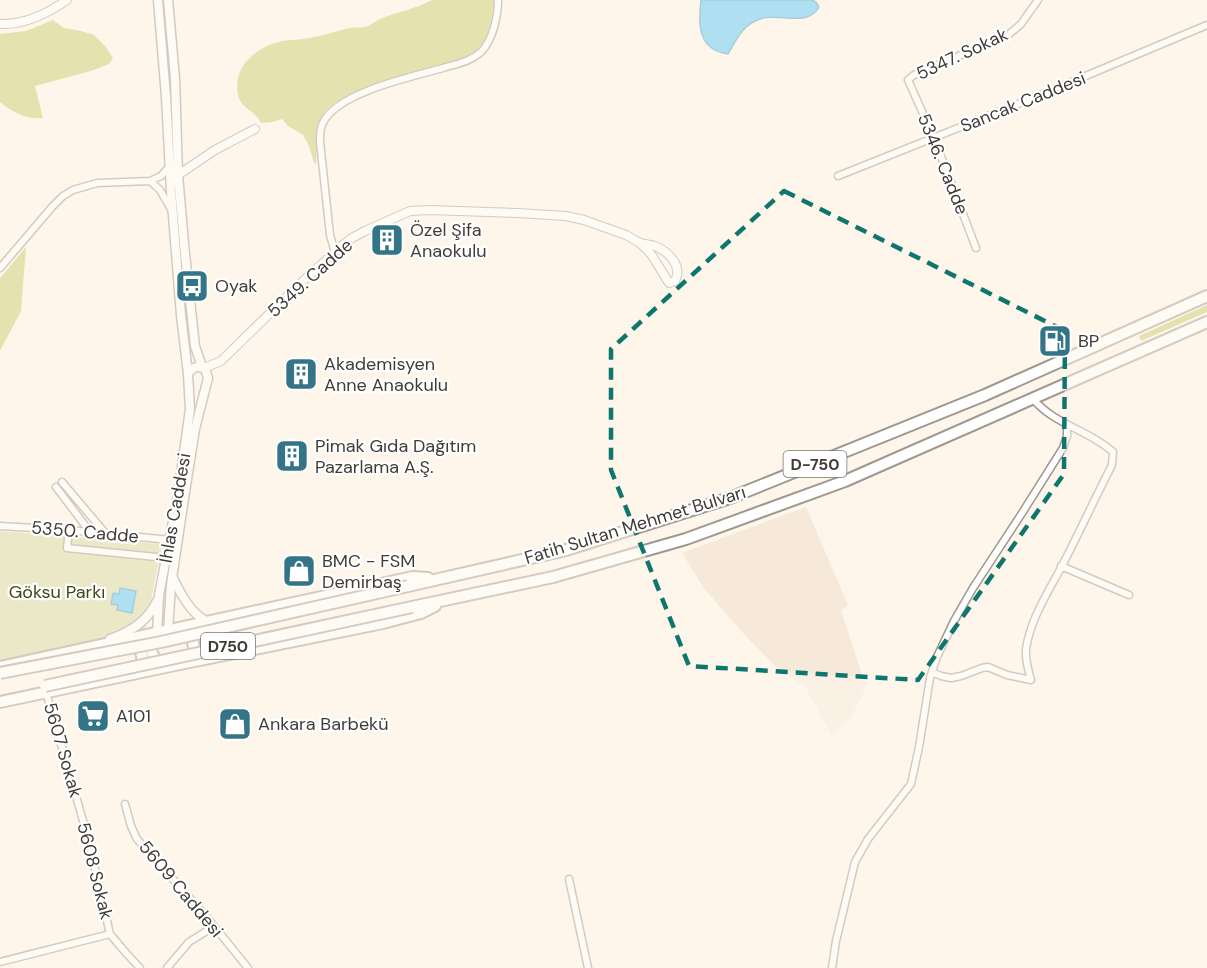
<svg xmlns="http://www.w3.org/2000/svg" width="1207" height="968" font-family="'DM Sans',sans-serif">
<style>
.built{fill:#f6e9d9}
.green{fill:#d3d89b}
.forest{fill:#c6cd66}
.water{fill:#4ec5f8;stroke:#4a9cbe;stroke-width:1.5}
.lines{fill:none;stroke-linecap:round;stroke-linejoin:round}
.minor-casing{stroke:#a0988e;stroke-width:9}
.tertiary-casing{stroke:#a0988e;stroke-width:10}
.secondary-casing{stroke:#a0988e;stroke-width:11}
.trunk-casing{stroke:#a0988e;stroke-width:14}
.minor{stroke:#fff;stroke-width:6}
.tertiary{stroke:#fff;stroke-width:8}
.secondary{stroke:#fff;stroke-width:8}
.trunk{stroke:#fff;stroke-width:10}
.trunk-bridge-casing{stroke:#a0988e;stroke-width:14;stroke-linecap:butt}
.trunk-bridge{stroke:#fff;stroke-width:10}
.marked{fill:none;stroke:#0f766e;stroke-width:4.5;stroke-dasharray:12 8;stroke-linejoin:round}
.labels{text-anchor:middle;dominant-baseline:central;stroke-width:4.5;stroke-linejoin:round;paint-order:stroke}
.shield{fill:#fff;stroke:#797674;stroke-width:1.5}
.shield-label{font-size:16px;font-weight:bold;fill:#3f3c38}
.street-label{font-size:18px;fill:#3f3c38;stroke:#fff}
.poi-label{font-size:18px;fill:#3f3c38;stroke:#fff;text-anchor:start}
.park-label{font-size:18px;fill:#42451a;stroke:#fff}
</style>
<rect width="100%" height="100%" fill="#fef5eb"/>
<path class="built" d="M806,507l42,98 -7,5 25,77 -15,30 -19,19 -26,-48 -6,-5 -24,-16 -35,-36 -38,-44 -21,-34z"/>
<path class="green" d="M0,531l162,13 -17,87 -145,29z"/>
<path class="forest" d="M432,0h62c-2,19 -4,37 -17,51 -10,10 -26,10 -38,14 -30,8 -88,24 -111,43 -3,3 -6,7 -8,11 -7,15 -2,30 -4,45l-2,-1 -5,-17 -6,-11 -15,-9 -6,-7 -9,3 -12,1c-5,-12 -21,-15 -23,-28 -6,-29 18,-48 44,-54 11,-2 22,-1 32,-4 13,-2 24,-7 36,-9 6,-1 14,0 18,-2 5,-2 7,-5 12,-7 17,-7 36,-10 52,-19z
M53,20l11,8 17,3 13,4 12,12 7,11 -4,6 -18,7 -56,15 8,32c-15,2 -32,-6 -43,-16v-68l26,-3z
M26,247l-5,64 -21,40v-73z
M1207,305v7l-66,29 -2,-5z"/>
<path class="water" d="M701,0h111l4,2 3,5c-11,21 -42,5 -59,12 -18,6 -23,20 -32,35 -30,-4 -30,-29 -27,-54z
M120,588l16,3 -4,22 -15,-3 1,-5 -7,-1 2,-11 6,1z"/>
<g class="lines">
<defs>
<path id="minor" d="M838,176l200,-80 169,-71
M150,181l10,9 11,19
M976,248l-42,-110 -26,-58 6,-5 94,-40 13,-11 17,-24
M335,253l-5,-18 -10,-93c0,-9 0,-15 5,-23 19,-28 86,-42 118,-51 13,-4 27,-6 38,-16 12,-12 17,-36 17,-52
M0,268l52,-61 11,-11 10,-6 24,-7 53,-2 11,-5 8,-9
M62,482l44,52
M56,487l34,45
M0,526l69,4 101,10
M69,530l-2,18 99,10
M1061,566l68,29
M932,672l9,4 10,2 10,-2 21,-8 6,-1 19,8 24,5c-3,-11 -6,-20 -5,-31 5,-32 23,-58 37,-85 17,-33 32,-66 49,-99l1,-13c-24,-22 -58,-27 -80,-53
M46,692l42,146 22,96 16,19 14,15
M125,804l6,22 6,13 68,76 43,53
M569,879l19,89
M0,962l110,-28
M167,968l22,-26 24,-15
M832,968l4,-27 19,-79 13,-23 43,-55 8,-37 11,-69 6,-19 18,-38 19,-33 51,-78 39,-62 4,-12v-11"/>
<path id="tertiary" d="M0,24c25,1 47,-10 67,-24
M178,175l37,-25 40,-21
M204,368l17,-7 82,-80 40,-36 9,-7 13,-7 45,-20 20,-1 87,3 49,3 18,4 42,15 14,8 11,11 18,29 6,-2c8,-15 -6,-29 -20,-35 -4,-1 -10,-2 -15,-3"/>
<path id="secondary" d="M168,0l7,78 3,97 7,79 10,92 7,21
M173,578c7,15 20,40 37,44
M168,631l3,-46 12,-80 12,-76 13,-51 -3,-9c-7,-4 -13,-2 -17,5
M157,634l2,-39 19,-100 12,-86 -2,-35 -7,-59 -10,-124 -5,-94 -8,-97
M110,639c21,-7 38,-18 47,-38"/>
<path id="trunk" d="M408,586l158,-36 164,-52 255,-103 222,-99
M412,607l141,-30 133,-38 159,-58 362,-159
M197,628c-7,11 -5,23 7,30
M155,637c-7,15 -3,19 8,30
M132,641c11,9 14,20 5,30
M0,667l413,-90 15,1
M0,702l175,-37 208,-42 38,-10 14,-7"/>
</defs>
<use href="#minor" class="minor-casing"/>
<use href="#tertiary" class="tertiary-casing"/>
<use href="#secondary" class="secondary-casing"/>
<use href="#trunk" class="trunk-casing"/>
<use href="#minor" class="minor"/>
<use href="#tertiary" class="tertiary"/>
<use href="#secondary" class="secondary"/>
<use href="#trunk" class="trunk"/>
<defs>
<path id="trunk-bridge" d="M0,673l161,-31 247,-56
M45,686l367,-79"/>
</defs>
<use href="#trunk-bridge" class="trunk-bridge-casing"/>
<use href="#trunk-bridge" class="trunk-bridge"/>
</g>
<path d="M0 0H1207V968H0ZM784,191l281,140 -1,143 -146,206 -229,-14 -78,-196v-121z" fill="#fef5eb" fill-opacity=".55" fill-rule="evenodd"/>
<path class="marked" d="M784,191l281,140 -1,143 -146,206 -229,-14 -78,-196v-121z"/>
<defs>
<symbol id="building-square" viewBox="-11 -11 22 22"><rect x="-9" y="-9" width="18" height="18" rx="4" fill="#337587" stroke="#fff"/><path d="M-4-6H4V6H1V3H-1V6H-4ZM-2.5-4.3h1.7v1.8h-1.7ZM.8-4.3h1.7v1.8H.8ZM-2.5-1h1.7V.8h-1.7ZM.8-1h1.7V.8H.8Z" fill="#fff"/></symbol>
<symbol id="bus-square" viewBox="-11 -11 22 22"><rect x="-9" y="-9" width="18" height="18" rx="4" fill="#337587" stroke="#fff"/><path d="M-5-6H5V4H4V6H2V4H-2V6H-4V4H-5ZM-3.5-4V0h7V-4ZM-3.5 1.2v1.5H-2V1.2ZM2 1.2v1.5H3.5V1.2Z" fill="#fff"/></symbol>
<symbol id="fuel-square" viewBox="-11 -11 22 22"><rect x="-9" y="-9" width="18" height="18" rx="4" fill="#337587" stroke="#fff"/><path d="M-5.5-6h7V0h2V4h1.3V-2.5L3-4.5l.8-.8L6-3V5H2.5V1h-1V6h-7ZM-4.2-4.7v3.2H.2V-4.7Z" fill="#fff"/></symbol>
<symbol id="shop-square" viewBox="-11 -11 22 22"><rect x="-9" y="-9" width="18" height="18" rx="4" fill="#337587" stroke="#fff"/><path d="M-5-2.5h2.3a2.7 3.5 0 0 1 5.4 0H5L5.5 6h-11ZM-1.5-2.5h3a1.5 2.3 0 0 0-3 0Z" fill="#fff"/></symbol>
<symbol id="supermarket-square" viewBox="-11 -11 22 22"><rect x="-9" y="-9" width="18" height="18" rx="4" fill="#337587" stroke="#fff"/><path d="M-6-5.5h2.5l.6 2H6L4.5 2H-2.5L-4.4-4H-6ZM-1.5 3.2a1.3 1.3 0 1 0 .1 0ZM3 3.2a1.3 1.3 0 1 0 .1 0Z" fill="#fff"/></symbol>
</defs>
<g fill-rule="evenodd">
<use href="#building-square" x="368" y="221" width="38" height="38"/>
<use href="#bus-square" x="173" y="267" width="38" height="38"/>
<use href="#fuel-square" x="1036" y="322" width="38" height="38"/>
<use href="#building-square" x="282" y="355" width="38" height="38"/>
<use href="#building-square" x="273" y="437" width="38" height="38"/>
<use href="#shop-square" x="280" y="552" width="38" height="38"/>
<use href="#supermarket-square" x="74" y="697" width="38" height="38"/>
<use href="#shop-square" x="216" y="705" width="38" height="38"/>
</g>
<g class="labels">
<g class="shield">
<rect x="783.5" y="451" width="63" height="26" rx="4.5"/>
<rect x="201" y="633" width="54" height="26" rx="4.5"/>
</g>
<g class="shield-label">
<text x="815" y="464">D-750</text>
<text x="228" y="646">D750</text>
</g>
<g class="street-label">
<text transform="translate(962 54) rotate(-25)">5347. Sokak</text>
<text transform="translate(1023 102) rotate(-22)">Sancak Caddesi</text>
<text transform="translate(943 164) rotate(68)">5346. Cadde</text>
<text transform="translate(310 278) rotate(-42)">5349. Cadde</text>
<text transform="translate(175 508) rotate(-80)">İhlas Caddesi</text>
<text transform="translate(635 525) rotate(-17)">Fatih Sultan Mehmet Bulvarı</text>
<text transform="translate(85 532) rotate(5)">5350. Cadde</text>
<text transform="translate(63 750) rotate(74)">5607 Sokak</text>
<text transform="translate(95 871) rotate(76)">5608 Sokak</text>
<text transform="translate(181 889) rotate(50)">5609 Caddesi</text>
</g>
<g class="poi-label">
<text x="410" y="230">Özel Şifa<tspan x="410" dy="21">Anaokulu</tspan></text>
<text x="215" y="286">Oyak</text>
<text x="1078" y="341">BP</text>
<text x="324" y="364">Akademisyen<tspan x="324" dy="21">Anne Anaokulu</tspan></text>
<text x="315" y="446">Pimak Gıda Dağıtım<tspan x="315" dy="21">Pazarlama A.Ş.</tspan></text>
<text x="322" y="561">BMC - FSM<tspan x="322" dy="21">Demirbaş</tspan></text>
<text x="116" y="716">A101</text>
<text x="258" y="724">Ankara Barbekü</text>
</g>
<g class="park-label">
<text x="57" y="592">Göksu Parkı</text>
</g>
</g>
</svg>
